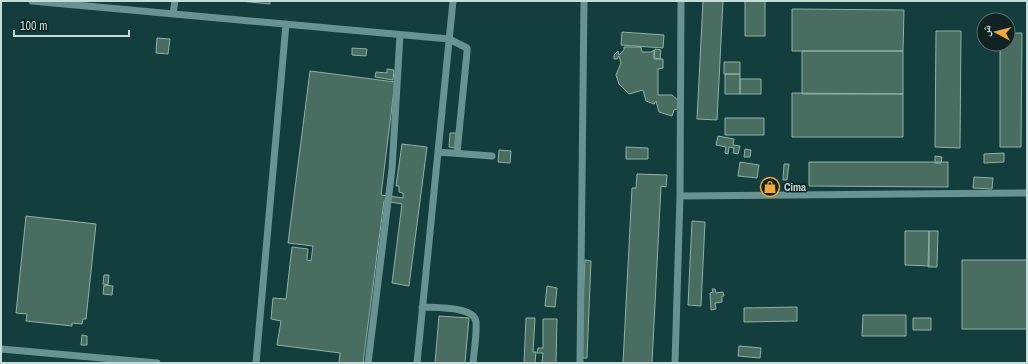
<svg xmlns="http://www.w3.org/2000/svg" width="1028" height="364" font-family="'Archivo Narrow','Noto Naskh Arabic',sans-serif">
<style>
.building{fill:#496e61;stroke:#8cb3a5}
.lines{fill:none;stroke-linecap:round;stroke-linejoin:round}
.minor{stroke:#699393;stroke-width:7}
.labels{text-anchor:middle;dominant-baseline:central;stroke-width:3;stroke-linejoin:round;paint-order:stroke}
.poi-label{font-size:11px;font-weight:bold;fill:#c6dcdb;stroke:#102222;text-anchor:start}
</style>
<rect width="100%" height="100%" fill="#143e3e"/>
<path class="building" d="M240,1h30v3z
M703,1h20l-6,119 -20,-1z
M745,1h20v35h-20z
M792,9l112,1 -1,41h-111z
M936,31h25l-1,117 -25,-1z
M622,32l42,3 -1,13 -42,-3z
M1008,33h14l-1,114h-21v-103h8z
M157,38l13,1 -2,15 -12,-1z
M624,47h17l1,5h9l3,-2v9h9v9l-5,1v26h14l8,7v6l-6,2 -2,6 -13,-4 -3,-11 -2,3 -8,-3 -3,-11 -14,4 -10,-10 -3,-9 5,-12 -2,-7 -2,3h-3v-4l4,-4 1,4 5,-5z
M352,48l15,1 -1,7 -14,-1z
M655,49l6,1 -1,9 -6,-1z
M802,51h101v43h-101z
M724,62h16v12h-16z
M387,69l7,1 -1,10 -18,-3 1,-5 11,1z
M310,71l85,11 -14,113 22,3v-5l-4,-1v-6h-3l6,-42 25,3 -18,139 -17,-3 10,-79 -18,-3 -21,162h-24l1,-10 -63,-8 4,-24 -10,-2 2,-21 13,1 6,-52 16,2 -1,11 4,1 2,-15 -25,-3z
M725,74h15v20h-15z
M740,79h21v15h-21z
M792,93l111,1v43h-111z
M725,118h39v17h-39z
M450,133h6l-1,15 -6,-1z
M718,136l16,3 -1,6 7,1 -2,8 -5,-1 1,-5 -5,-1 -1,7 -3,-1 1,-6 -10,-2z
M626,147l22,1v11h-22z
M745,149l6,1 -1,7h-6z
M499,150l12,1 -1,12 -12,-1z
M1004,153v9l-20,1v-9z
M935,156l7,1 -1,6h-6z
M740,162l19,3 -2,13 -19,-2z
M809,162h139v25l-139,-1z
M784,164h5l-2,16h-4z
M637,174l30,1 -1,12 -5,-1 -9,177h-29l9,-175h4z
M974,177l19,1 -1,11 -19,-1z
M26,216l70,8 -10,95h-3l-1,5 -10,-1v3l-46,-5 1,-7 -11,-1z
M692,221l13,1 -4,84 -13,-1z
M905,231h24v35l-24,-1z
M929,231h9l-1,36h-9z
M585,260l6,1 -4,97h-7z
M962,260h65v69h-65z
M104,275h5l-1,10 -5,-1z
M104,285l9,1 -1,9 -9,-1z
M547,286l10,2 -2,19 -10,-1z
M712,289h3l1,4 7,-1 1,4h-2v6l-7,1 1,6 -5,1 -1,-17 3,-1z
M797,307v14l-53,1v-14z
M863,315h43v21h-44z
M439,316l30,2 -4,45h-30z
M526,318h9l-2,34h3l-1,11h-11z
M913,318h18v12h-18z
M543,319h14l-1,44h-14l1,-10h-6l1,-5h5z
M82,335l5,1v9h-6z
M739,346l22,2 -1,10 -22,-2z"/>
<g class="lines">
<path class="minor" d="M32,1l417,38 18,9v4l-10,101
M173,14l2,-13
M438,152l54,4
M680,196l347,-3
M422,307c13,1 53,-1 54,15 1,13 -2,28 -3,41
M1,349l156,14
M256,363l30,-339
M368,363l24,-194 8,-134
M417,363l36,-362
M580,363l4,-362
M675,363l5,-167 1,-195"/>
</g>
<defs>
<symbol id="shop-ring" viewBox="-11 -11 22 22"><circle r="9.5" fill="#102222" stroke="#eea83c" stroke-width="1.5"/><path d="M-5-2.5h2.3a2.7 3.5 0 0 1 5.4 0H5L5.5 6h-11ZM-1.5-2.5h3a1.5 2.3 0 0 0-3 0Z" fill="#eea83c"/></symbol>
</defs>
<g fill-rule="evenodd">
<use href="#shop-ring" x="759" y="176" width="22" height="22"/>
</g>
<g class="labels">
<g class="poi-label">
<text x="784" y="187">Cima</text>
</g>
</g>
<rect width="1028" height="364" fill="none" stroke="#c6dcdb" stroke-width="4"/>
<g transform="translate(996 32) rotate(277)"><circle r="19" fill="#102222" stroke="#596c6c"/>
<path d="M0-3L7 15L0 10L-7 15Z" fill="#eea83c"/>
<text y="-6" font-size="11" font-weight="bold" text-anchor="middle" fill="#c6dcdb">ش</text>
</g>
<path d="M14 30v6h115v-6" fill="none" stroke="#c6dcdb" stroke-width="2"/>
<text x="20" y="30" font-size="12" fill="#c6dcdb" stroke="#102222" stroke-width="3" paint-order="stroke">100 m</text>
</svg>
